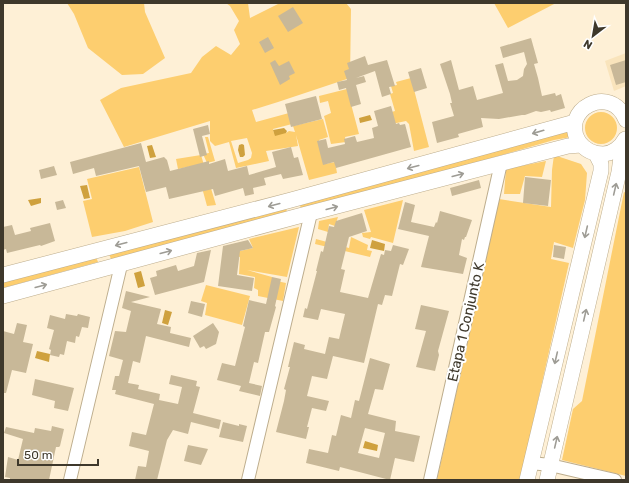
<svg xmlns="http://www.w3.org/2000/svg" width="629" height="483" font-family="Rubik,sans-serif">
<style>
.built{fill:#f9e4bc}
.green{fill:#fdce6f;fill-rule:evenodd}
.water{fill:#cfa13e}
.building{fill:#c8b898;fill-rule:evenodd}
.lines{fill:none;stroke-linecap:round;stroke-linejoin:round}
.minor-casing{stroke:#bdad8d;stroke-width:14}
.tertiary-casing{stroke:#bdad8d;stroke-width:16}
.minor{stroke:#fff;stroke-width:12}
.tertiary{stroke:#fff;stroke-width:15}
.oneway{stroke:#9e9c95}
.labels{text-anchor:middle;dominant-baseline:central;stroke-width:4;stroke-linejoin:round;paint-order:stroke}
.street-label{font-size:14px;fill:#3e382b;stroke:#fff}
</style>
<rect width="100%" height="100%" fill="#fef0d6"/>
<path class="built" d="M626,53v33l-12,5 -9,-30z"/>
<path class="green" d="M67,3h77l1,9 20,46 -22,16 -21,1 -34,-27 -14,-34z
M226,3h22l2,15 30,-15h66l5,6 -1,69 -72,24 -26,8 4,12 33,-9 3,11 -19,5 1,4h12l3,-2 6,1 -2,-6 30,-7 5,18 -9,3 6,24 10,-2 2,11 -28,7 -13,-45 2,11 -32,5 3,10 -33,7 -7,-26 -14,4 -5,-5v-20l-86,26 -24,-47 21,-12 70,-15 11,-16 14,-11 15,9 9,-11 -6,-14 5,-9 -9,-15zM247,138l5,15 -1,5 -3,2 -10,3 -7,-22z
M494,3h62l-48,25z
M411,78l18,69 -15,4 -5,-27 -3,-3 -14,3 -4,-11 7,-2 -5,-17 3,-1 -2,-7 6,-1 -1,-3z
M347,89l12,45 -14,3 1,5 -15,2 -7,-28 7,-3 -3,-12 -8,2 -1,-7z
M585 128a16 16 0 1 1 32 0a16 16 0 1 1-32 0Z
M570,130l1,7 -17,3 -66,19 -187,50 -2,-8z
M205,137h3l7,24 -8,2 -4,-9 6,-1z
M201,155l15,50 -9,1 -9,-33 -1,-8 -19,4 -2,-10z
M554,155l27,9 6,9 -2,27 -12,48 -19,-6 -3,17 18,4 -49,217h-83l62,-281 52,8 1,-37z
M546,161l-4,16 -17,-1 -5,18h-16l2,-25z
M139,167l14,55 -28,9 -33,6 -9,-36 9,-2 -5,-20z
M624,192l2,1v283l-64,-16 11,-51 9,-8z
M403,200l-10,43 -22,-6 -1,2 -7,-2 -1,-4 9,-1 -7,-22z
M286,206l1,7 -176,46 -2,-5z
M338,217l-3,9 -6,-2 -1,8 -10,-3 1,-8z
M299,227l-12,50 -40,-7 25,7v3l14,3 -3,18 -25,-5v-6l-4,-2 1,-11 -16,-3 1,-17 -13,-3 26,-6 -4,-9z
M351,237l17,8 -1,5 5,1 -2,6 -55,-13 1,-5 33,9z
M96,257l2,5 -95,26v-7z
M206,285l44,11 -8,29 -37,-10 2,-12 -6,-2z"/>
<path class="water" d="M370,115l2,5 -12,3 -1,-5z
M284,128l3,3 -1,2 -11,3 -2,-6z
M242,144l2,1 1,10 -2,2h-3l-2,-7 1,-5z
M152,145l4,12 -6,1 -3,-12z
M87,185l3,13 -6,1 -4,-13z
M41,198v5l-10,3 -3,-6z
M372,240l13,4 -1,7 -14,-3z
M141,271l4,15 -7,2 -4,-15z
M165,310l7,2 -4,13 -6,-2z
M37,351l13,3 -1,8 -14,-4z
M365,441l13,4 -1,6 -14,-3z"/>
<path class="building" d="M293,7l10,16 -15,9 -10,-16z
M268,37l6,11 -9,5 -6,-11z
M531,38l7,25 -4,1 4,14 4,18 13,-3 1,3 5,-2 4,14 -14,4 -1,-2 -9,2 -5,-1 -11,4h-3l-23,4 -18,-1 2,9 -25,7 1,3 -22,6 -5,-21 22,-6 -4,-13h2l-2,-9 -10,-30 11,-4 8,30 14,-4 4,14 26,-7 -8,-28 8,-2 5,18 9,-1 6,-4 1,-7 3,-5 -3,-12 -21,6 -3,-11z
M365,56l3,9 19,-5 8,26 -6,1 2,7 -9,3 -7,-26 -19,7 8,-2 2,6 -10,3 5,19 -10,3 -5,-19 -7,2 -2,-8 10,-2 -3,-9 5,-2 -2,-6z
M275,60l4,6 10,-5 6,12 -6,3 1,3 -10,6 -10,-22z
M626,60v22l-10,3 -6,-20z
M421,68l6,20 -13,4 -6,-20z
M316,96l6,23 -31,8 -6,-23z
M391,106l5,18 3,-1 1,2 5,-1 6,23 -75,21 -2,-6 -11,3 -6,-24 9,-2 2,9 17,-4 -1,-5 11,-3 2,6 17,-4 -2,-10 6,-2 -4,-15z
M208,125l2,9 -8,2 5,19 -7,2 -7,-28z
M141,143l5,19 18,-5 3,3 3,11 39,-10v3l16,-5 3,12 19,-5 2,9 27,-8 -4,-15 19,-5 3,11 4,-1 5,18 -20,4 -2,-5 -17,4 2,7 -13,3 1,6 -9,2 -2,-8 -28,8 -2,-7 -44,10 -3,-12 -20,5 -7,-26 -43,10 -2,-8 -21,6 -3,-12z
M54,166l3,9 -16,4 -2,-9z
M525,177l26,3 -3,26 -25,-3z
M479,180l2,8 -29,8 -2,-8z
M63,200l3,8 -9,2 -2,-8z
M405,202l10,3 -4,17 23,5 2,-5 1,1 3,-12 32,9 -6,17h-1l-1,3 -2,-1 -3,16 8,3 -4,16 -42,-7 8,-31 -31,-7z
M362,213l5,18 -18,6 -8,32 4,1 -5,22 28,6 13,-44 3,1 1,-5 6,1 2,-6 16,4 -6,16 -3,-1 -8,32 -7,-1 -3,10 -4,-1 -14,59 -31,-7 -6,23 -15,-3 -5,20 22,5 -3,10 -14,-3 -5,19h2l-3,12 -30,-7 8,-31 2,-11 -2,-1 6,-22h-2l6,-25 11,3 -1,4 21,5 4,-17 10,2 6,-25 -24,-5 -3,11 -15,-3 2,-9 2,1 10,-38h-1l5,-20 2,1 6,-26 5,1 2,-6z
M50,223l5,18 -14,5 -1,-1 -33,8 -1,-4 -3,1v-23l9,-2 3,10 16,-4 -1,-3z
M248,240l5,8 -13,3 -3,24 17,3 -2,13 -34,-5 5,-40z
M554,245l12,2 -2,12 -11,-2z
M211,250l-7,32 -49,13 -5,-17 7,-2 -1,-5 20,-6 2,6 16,-5 3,-13z
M272,277l9,2 -6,27 1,1 -7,25h-4l-7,31 -4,-1 -5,21 13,3 -2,10 -21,-5 2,-5 -24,-6 5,-17 13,3 10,-39 -2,-1 6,-26 17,4z
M126,291l24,6 -19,5 30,7 -4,15 14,3 -1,6 21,5 -2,9 -43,-11 -6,27 -7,-2 -5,22 11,2 -1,4 22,5 -1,6 19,4 4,-17 -13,-3 2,-9 26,6 -1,5 4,1 -7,26 28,7 -2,9 -28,-7 -3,12 -15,-4 -6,10 -10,40h-22l3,-14 8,1 3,-16 -20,-5 3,-14 14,3 8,-31 -39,-10 1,-4h-4l3,-14h4l4,-16 -14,-4 6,-25 11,1 5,-21 -9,-3z
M191,301l14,3 -3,13 -14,-4z
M421,305l28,6 -11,40 1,4 -4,16 -19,-4 10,-36 -11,-2z
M66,314l11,2 1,-2 12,3 -2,11 -6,-1 -3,10 -3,-1 -1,7 -8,-2 -3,14 -4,-1 -1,3 -9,-2 1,-5 -2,-1 5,-19 -7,-2 3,-13 15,4z
M17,323l10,2 -4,17 10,2 -7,29 -14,-3 -6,23h-3l1,-35h-1v-27l11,3z
M213,323l6,9 -3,12 -10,5 -2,-3 -4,2 -7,-12z
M370,358l20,6 -7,26 -8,-1 -7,25 28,7 -1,10 25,5 -6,26 -19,-4 -5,22 -50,-13 -1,4 -33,-8 3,-14 19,4 4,-18 4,1 5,-21 10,3 4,-18 4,1zM365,428l20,5 -6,25 -21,-5z
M35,379l39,9 -6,23 -14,-3 1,-7 -23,-6z
M223,422l16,4v-2l8,2 -4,16 -24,-5z
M52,426l12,3 -4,17 -1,1h-3l-7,33h-39v-2l-5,-1 3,-20 10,3 5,-21 -19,-6 2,-6 28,6 1,-5 16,3z
M188,445l20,4 -7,16 -17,-4z"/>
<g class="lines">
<defs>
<path id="minor" d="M531,463l19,2 65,15
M70,480l51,-215
M248,480l63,-267
M430,480l71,-317"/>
<path id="tertiary" d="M625,139c-4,8 -13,15 -22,15 -10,0 -18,-4 -24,-12 -20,-32 32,-60 47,-22
M3,275l288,-75 284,-78
M3,296l292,-79 273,-71 13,-1
M527,480l74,-309v-7l-5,-10
M547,480l72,-308 4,-29"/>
</defs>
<use href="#minor" class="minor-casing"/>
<use href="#tertiary" class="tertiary-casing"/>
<use href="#minor" class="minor"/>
<use href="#tertiary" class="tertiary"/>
</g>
<defs><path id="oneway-shaft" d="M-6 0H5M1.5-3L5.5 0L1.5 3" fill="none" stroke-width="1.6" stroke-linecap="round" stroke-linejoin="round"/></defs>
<g class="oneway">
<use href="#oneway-shaft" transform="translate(538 132) rotate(164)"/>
<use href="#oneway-shaft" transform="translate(413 167) rotate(165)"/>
<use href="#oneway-shaft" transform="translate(458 175) rotate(-15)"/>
<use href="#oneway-shaft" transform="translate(615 189) rotate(-77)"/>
<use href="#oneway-shaft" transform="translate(274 205) rotate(165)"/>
<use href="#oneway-shaft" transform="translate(332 208) rotate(-15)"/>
<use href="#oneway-shaft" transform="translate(586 232) rotate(103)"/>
<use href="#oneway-shaft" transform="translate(121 244) rotate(165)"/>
<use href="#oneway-shaft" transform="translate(166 252) rotate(-15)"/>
<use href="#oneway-shaft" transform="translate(41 286) rotate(-15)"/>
<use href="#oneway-shaft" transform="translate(585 315) rotate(-77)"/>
<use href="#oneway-shaft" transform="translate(556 358) rotate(103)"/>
<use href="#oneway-shaft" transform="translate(556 442) rotate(-77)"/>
</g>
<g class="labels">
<g class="street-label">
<text transform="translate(466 322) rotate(-77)">Etapa 1 Conjunto K</text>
</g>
</g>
<rect width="629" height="483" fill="none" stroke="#3e382b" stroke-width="8"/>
<g transform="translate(593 36) rotate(211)" stroke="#ffffff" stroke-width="3" paint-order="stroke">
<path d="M0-3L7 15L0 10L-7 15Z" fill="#3e382b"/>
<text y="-6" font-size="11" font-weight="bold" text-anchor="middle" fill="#3e382b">N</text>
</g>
<path d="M18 459v6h80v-6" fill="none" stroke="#3e382b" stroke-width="2"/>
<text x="24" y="459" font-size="12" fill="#3e382b" stroke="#ffffff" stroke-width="3" paint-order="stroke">50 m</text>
</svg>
